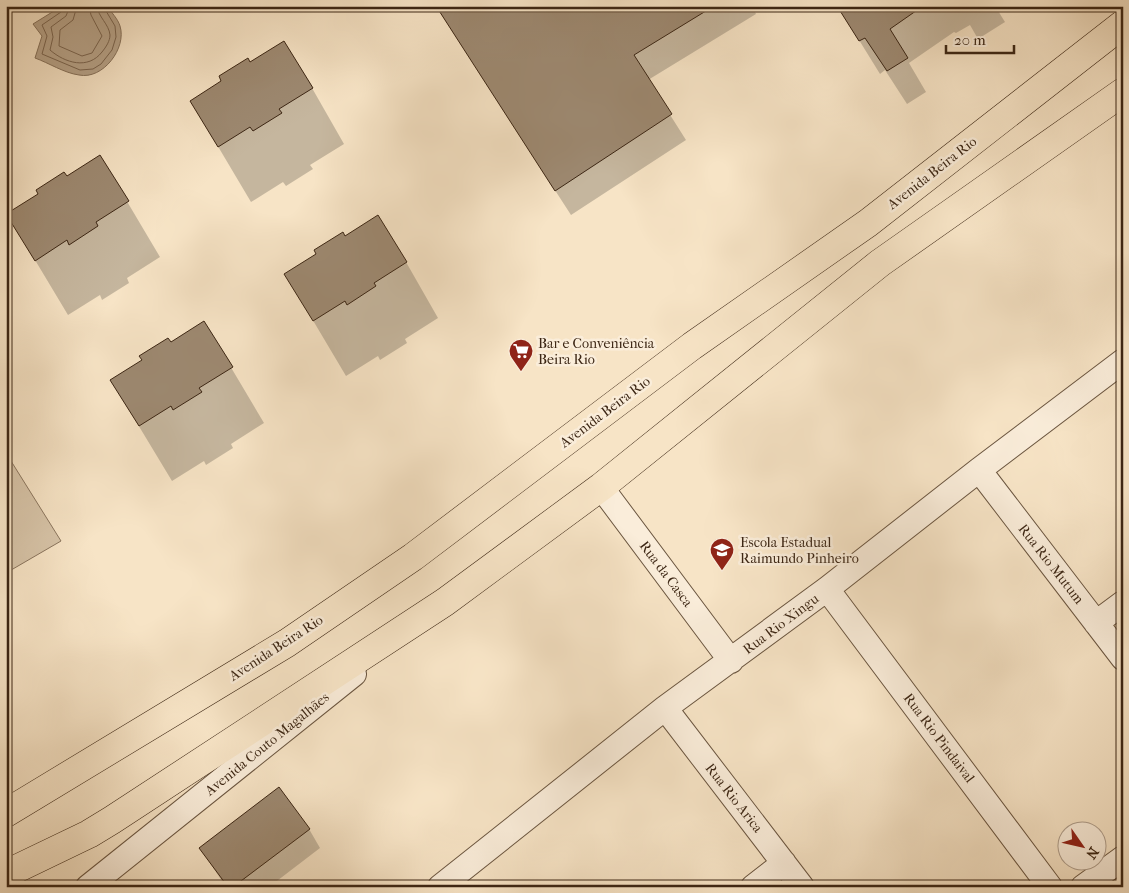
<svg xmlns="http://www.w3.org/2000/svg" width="1129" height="893" font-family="'IM FELL French Canon',serif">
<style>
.green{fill:#d7c4a8;stroke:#8a755e}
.water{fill:#b7a389;stroke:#86715a}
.shadow{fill:#0003}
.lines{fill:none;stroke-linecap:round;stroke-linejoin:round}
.shore{stroke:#7a644e;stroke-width:1}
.building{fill:#9d8971;stroke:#3c2614}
.street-casing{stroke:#6b5640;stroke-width:26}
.primary-casing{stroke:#3c2614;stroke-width:29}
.street{stroke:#faedda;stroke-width:24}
.primary{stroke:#f7e4c6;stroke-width:28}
.labels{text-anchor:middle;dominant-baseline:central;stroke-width:5;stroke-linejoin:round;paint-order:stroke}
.street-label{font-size:14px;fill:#3c2614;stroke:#faedda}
.poi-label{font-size:14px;fill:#3c2614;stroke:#faedda;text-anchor:start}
</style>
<rect width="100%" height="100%" fill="#f7e4c6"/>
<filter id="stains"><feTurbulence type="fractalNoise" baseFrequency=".004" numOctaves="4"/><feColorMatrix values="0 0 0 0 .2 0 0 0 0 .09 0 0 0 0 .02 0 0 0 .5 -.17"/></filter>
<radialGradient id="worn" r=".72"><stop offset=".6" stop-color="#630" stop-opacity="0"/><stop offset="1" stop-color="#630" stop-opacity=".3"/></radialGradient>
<path class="green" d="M6,453l55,88 -55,32z"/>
<path class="water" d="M62,6h45c4,6 11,13 13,20 7,22 -17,54 -41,49 -15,-2 -30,-12 -44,-17l7,-22 -9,-12z"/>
<path class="shadow" d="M436,6h316l4,8 -108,66 38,60 -115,75z
M838,6h157l10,16 -27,17 -8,-14 -14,8 -2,-1 -45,31 17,29 -19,12 -22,-34 -5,4z
M250,64l62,24 32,56 -34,21 3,4 -27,17 -3,-4 -32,20 -60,-101z
M100,156l60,101 -33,21 2,5 -27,17 -2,-5 -32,20 -60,-100z
M345,238l61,24 32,56 -33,21 2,4 -27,17 -2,-4 -32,20 -60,-101z
M204,322l60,101 -33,21 2,4 -27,17 -2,-4 -32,20 -61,-101z
M309,829l11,19 -51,39h-43l-26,-39z"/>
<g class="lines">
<path class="shore" d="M63,6l-2,6 -19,13 5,11 -5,18 38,16 13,-1 8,-5 11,-14 4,-13 -1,-11 -12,-20
M70,6l-4,10 -15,11 2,10 -3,13c15,13 38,20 52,2 4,-5 8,-11 8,-17 -1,-11 -12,-18 -13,-29
M77,6l-4,14 -13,10 -1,16 23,10 10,-3 10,-17 -11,-21 -2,-9"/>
</g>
<path class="building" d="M436,6h278l-80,49 38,59 -117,77z
M837,6h86l-33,23 18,29 -21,13 -22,-33 -6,3z
M284,41l29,47 -34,21 3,4 -29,18 -3,-4 -32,20 -28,-46 31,-20 -2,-5 29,-18 2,4z
M100,155l29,46 -33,21 2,4 -29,19 -2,-5 -32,21 -29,-47 32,-20 -2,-4 28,-18 3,4z
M378,215l29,47 -33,21 2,3 -29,19 -2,-4 -32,20 -29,-47 32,-20 -2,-4 29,-18 2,4z
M204,321l29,46 -34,21 3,4 -29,18 -2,-4 -32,20 -29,-46 32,-20 -3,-4 29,-18 3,4z
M279,787l31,42 -77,58h-5l-29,-39z"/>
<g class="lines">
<defs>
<path id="street" d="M979,470l144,188
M601,487l130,174
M827,589l223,298
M1096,623l27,-20
M665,708l137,179
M88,887l266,-213
M440,887l225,-179 162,-119 152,-119 144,-109
M753,887l31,-24
M1083,887l40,-29"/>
<path id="primary" d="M6,813l281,-170 126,-86 279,-211 176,-123 255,-199
M6,874l83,-40 23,-14 333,-218 156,-115 279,-224 243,-171"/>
</defs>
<use href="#street" class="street-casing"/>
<use href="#primary" class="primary-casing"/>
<use href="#street" class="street"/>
<use href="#primary" class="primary"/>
</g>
<defs>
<symbol id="supermarket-pin" viewBox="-11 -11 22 30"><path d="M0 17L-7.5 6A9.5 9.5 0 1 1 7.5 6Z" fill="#8f2418" stroke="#faedda"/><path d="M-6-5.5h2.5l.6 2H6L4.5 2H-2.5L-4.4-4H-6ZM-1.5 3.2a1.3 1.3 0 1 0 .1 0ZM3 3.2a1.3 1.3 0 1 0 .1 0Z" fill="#fff"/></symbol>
<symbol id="school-pin" viewBox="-11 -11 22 30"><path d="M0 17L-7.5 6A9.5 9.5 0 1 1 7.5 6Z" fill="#8f2418" stroke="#faedda"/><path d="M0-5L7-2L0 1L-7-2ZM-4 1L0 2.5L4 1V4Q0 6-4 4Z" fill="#fff"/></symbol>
</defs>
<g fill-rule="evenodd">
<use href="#supermarket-pin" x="507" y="337" width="28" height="38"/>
<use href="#school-pin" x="708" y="536" width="28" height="38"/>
</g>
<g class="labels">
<g class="street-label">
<text transform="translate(932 173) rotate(-38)">Avenida Beira Rio</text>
<text transform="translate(605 412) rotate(-37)">Avenida Beira Rio</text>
<text transform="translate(1051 564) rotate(52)">Rua Rio Mutum</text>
<text transform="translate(666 574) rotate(53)">Rua da Casca</text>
<text transform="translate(781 624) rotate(-37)">Rua Rio Xingu</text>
<text transform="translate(276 648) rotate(-33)">Avenida Beira Rio</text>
<text transform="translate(939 738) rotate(53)">Rua Rio Pindaival</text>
<text transform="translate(267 744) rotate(-39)">Avenida Couto Magalhães</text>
<text transform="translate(734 798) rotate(52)">Rua Rio Arica</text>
</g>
<g class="poi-label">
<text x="538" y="343">Bar e Conveniência<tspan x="538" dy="16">Beira Rio</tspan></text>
<text x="740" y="542">Escola Estadual<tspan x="740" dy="16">Raimundo Pinheiro</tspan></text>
</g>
</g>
<rect width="1129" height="893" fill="none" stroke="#f7e4c6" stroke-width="25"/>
<rect x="8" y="8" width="1114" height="878" fill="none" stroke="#3c2614" stroke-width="2.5"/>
<rect x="12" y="12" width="1104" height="868" fill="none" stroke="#3c2614"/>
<g transform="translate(1082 846) rotate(124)"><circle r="24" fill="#faedda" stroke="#ae9d8b"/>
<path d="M0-4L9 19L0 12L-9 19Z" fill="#8f2418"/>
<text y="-8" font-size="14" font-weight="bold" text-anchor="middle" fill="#3c2614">N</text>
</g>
<path d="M946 45v8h68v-8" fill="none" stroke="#3c2614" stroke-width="2.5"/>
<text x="954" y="45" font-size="15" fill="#3c2614" stroke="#faedda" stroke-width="4" paint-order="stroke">20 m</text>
<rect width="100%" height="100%" filter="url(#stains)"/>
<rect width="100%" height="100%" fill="url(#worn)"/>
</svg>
